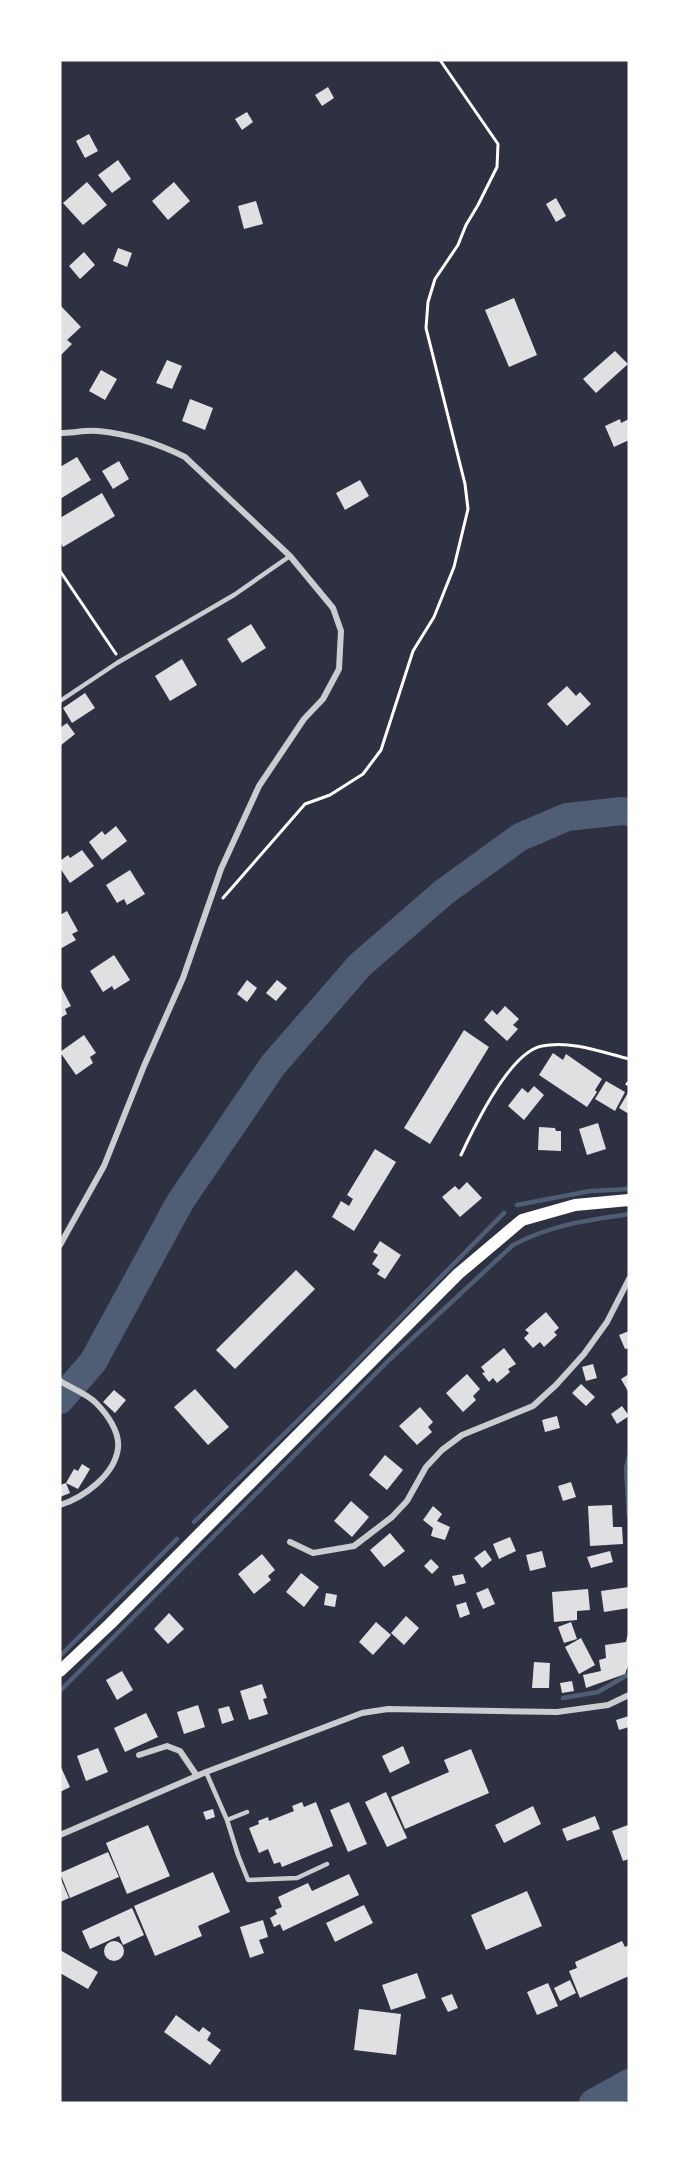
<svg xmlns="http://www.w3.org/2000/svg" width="689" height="2163" font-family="Signika,sans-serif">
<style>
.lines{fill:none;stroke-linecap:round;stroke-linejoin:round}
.stream{stroke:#4f5d75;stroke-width:4.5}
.river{stroke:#4f5d75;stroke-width:28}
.building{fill:#e0e0e3}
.path{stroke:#fff;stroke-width:3}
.service{stroke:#caccd0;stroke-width:4.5}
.minor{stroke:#caccd0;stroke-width:6}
.secondary{stroke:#fff;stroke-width:12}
</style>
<rect width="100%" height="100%" fill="#2d3142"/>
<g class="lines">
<path class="stream" d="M517,1205l73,-14 39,-2
M629,1456l-3,12 3,48
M194,1522l139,-136 171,-173
M60,1656l117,-117
M60,1691l328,-330 125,-116c38,-20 74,-25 116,-31
M563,1698l35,-6 31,-18"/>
<path class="river" d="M60,1400l33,-38 87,-160 93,-137 87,-100 84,-73 76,-55 47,-20 55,-6 7,1
M593,2103l36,-20"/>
</g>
<path class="building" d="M328,87l6,11 -12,8 -7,-11z
M247,112l6,10 -11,8 -7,-11z
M89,134l9,17 -13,7 -9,-17z
M118,160l13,19 -19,14 -14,-18z
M87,182l20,23 -24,20 -20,-22z
M174,182l16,19 -22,19 -16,-19z
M556,198l10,18 -10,6 -10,-18z
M256,201l7,23 -19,5 -6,-23z
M118,248l14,5 -5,14 -14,-6z
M84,252l11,13 -15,14 -11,-13z
M514,298l23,57 -28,12 -24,-57z
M60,305l21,22 -14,13 5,4 -12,12z
M615,351l13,13 -32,29 -13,-14z
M167,360l15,6 -10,23 -16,-6z
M101,370l16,9 -12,21 -16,-9z
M190,399l23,9 -8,22 -23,-9z
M620,419l1,4 8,-4v21l-15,7 -9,-21z
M77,457l14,23 -31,19v-32z
M119,461l10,18 -16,10 -11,-18z
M360,480l9,16 -24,14 -9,-17z
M102,493l13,23 -52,31 -3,-5v-24z
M251,624l15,24 -24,15 -15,-24z
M182,659l15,26 -27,16 -15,-25z
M567,686l9,10 4,-4 11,12 -24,22 -20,-22z
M85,693l10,15 -23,15 -9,-15z
M67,723l8,11 -15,12v-18z
M116,826l11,15 -25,19 -13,-18 13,-11 3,4z
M82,850l12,16 -24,17 -10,-15v-7l8,-6 2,3z
M130,870l15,24 -18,11 -3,-6 -7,4 -11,-18z
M67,911l11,20 -6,3 4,6 -16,9v-34z
M114,955l16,25 -16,10 -2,-4 -9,6 -13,-21z
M247,980l10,8 -10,14 -10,-8z
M277,980l10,8 -11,13 -10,-8z
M60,985l11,21 -6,3 2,5 -7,4z
M505,1006l14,13 -6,6 5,4 -11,12 -23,-21 8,-10 5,5z
M464,1030l25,17 -59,97 -26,-16z
M84,1035l12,18 -6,4 3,6 -17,12 -16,-23z
M553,1053l10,7 3,-6 36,25 -7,11 2,2 -10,15 -48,-32z
M606,1081l19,11 -10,19 -20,-12z
M534,1086l10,9 -20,25 -16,-14 14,-18 6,5z
M629,1091v23l-10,-6z
M598,1123l8,26 -19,6 -8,-26z
M539,1127l16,1 1,3h5v20l-23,-1z
M375,1149l21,13 -42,69 -22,-14 9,-16 8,5 4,-7 -6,-4z
M467,1182l15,16 -22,19 -18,-20 13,-11 4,4z
M380,1241l21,14 -16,24 -8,-5 3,-4 -8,-6 6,-9 -5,-3z
M296,1270l19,19 -80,80 -19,-19z
M546,1312l13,16 -5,4 3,3 -13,12 -4,-5 -7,6 -9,-10 5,-5 -4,-3z
M629,1331v17l-4,1 -6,-14z
M504,1348l12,16 -8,5 2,3 -13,11 -4,-5 -4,4 -7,-9 3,-1 -4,-5z
M593,1364l4,14 -11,3 -4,-14z
M467,1374l13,15 -7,7 3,4 -13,12 -17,-19z
M629,1374v19l-8,-14z
M581,1384l14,13 -9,9 -14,-13z
M195,1389l34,38 -21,18 -34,-38z
M114,1390l12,10 -11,13 -12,-11z
M622,1406l7,10 -12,8 -6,-10z
M420,1407l13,15 -5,5 4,5 -15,13 -18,-19z
M557,1416l3,12 -15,4 -3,-12z
M385,1455l18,15 -16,20 -18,-15z
M82,1464l8,5 -12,20 -12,-6 8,-14 4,2z
M571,1482l5,15 -13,4 -5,-15z
M66,1483l4,10 -10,4v-12z
M351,1501l18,16 -17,20 -18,-16z
M612,1505l1,22h9l1,17 -33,2 -2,-40z
M433,1506l9,8 -5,7 13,6 -5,13 -14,-4 2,-8 -10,-8z
M390,1533l15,18 -21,16 -14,-17z
M510,1537l6,14 -17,8 -6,-15z
M485,1550l7,10 -10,8 -8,-10z
M542,1551l4,16 -16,4 -4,-16z
M610,1551l3,11 -22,6 -4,-11z
M262,1554l13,16 -7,6 3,4 -17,14 -16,-20z
M431,1559l8,8 -7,7 -8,-8z
M301,1573l18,14 -15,20 -18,-15z
M463,1574l3,9 -11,3 -3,-10z
M629,1587v21l-25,4 -3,-21z
M488,1588l7,16 -12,5 -7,-16z
M588,1589l2,21 -13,1v9l-23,2 -2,-30z
M326,1593l11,2 -2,12 -11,-2z
M466,1602l4,12 -10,4 -4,-13z
M169,1613l15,16 -16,15 -14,-15z
M406,1616l13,12 -15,17 -13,-12z
M376,1622l15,13 -18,20 -14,-13z
M571,1622l6,17 -13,4 -6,-16z
M628,1634l1,29 -4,11 -39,14 -3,-13 18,-4 -2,-11 7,-2 -1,-13 21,-3z
M581,1638l14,27 -16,9 -14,-27z
M534,1662l16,1 -1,25h-17z
M122,1671l11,19 -16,10 -11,-20z
M572,1681l2,10 -12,2 -2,-10z
M262,1684l5,14 -4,1 5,15 -19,6 -9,-29z
M198,1705l7,22 -21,7 -7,-22z
M229,1706l5,14 -12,4 -4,-15z
M146,1713l12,24 -33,15 -11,-24z
M629,1716v11l-10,3 -3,-10z
M403,1746l7,17 -20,10 -8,-17z
M98,1748l10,24 -22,9 -9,-25z
M471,1749l18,44 -84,36 -14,-32 58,-25 -5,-12z
M60,1765l10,22 -10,5z
M386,1792l21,46 -20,9 -22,-45z
M302,1802l2,5 12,-5 17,44 -51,21 -2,-5 -6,2 -6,-15 -9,4 -10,-25 10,-4 -1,-3 10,-4 1,4 25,-10 -2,-5z
M349,1802l18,42 -19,8 -18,-42z
M533,1806l8,18 -37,19 -9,-18z
M213,1809l2,8 -9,3 -3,-8z
M595,1816l5,13 -33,12 -5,-12z
M148,1825l22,51 -43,18 -21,-51z
M628,1825l1,34 -6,2 -11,-30z
M108,1852l11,25 -49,21 -10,-25z
M213,1872l17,40 -32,14 4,10 -47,20 -21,-50z
M349,1874l10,21 -76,36 -3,-7 -6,3 -4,-9 7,-4 -2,-4 7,-3 -4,-10 30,-14 4,8z
M60,1877l9,21 -9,4z
M527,1891l15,35 -56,24 -15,-35z
M364,1905l9,18 -38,19 -9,-19z
M132,1908l12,27 -21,10 -4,-9 -29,13 -8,-18z
M263,1920l5,17 -9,3 5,13 -14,5 -10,-31z
M622,1941l3,6 4,-2v31l-49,22 -11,-27 8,-3 -2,-6z
M104 1951a10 10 0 1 1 20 0a10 10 0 1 1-20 0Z
M60,1950l38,22 -10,17 -28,-16z
M417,1973l9,25 -35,12 -9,-25z
M570,1980l6,13 -16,8 -6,-13z
M548,1983l10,23 -21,9 -10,-23z
M452,1994l6,14 -10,4 -7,-14z
M359,2009l42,5 -5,41 -42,-5z
M176,2015l23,17 4,-5 8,6 -4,7 14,10 -11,15 -46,-33z"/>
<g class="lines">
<path class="path" d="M60,571l56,83
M223,898l82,-94 25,-9 33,-21 18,-24 32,-99 21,-34 20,-50 14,-58 -3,-25 -39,-156 2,-26 7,-23 23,-34 8,-20 12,-20 19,-38 1,-23 -58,-84
M627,1084l2,-2
M461,1155c13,-28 49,-103 81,-109 28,-6 60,6 87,13"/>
<path class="service" d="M60,701l57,-38 117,-68 56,-39
M206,1772l21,48 11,35 10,25 49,-2 30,-14
M227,1820l20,-8"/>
<path class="minor" d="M60,433c12,0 26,-3 38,-2 31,3 59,12 87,26l105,99 43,52 8,23 -2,38 -16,30 -19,20 -45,67 -38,83 -38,109 -39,88 -40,100 -44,79
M60,1381c11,7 27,13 36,22 11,11 24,29 22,45 -3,27 -35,50 -58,57
M290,1542l23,11 41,-7 38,-29 15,-16 19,-34 16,-17 20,-15 71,-29 23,-21 28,-31 23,-32 22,-43
M139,1755l28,-9 13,5 17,25
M60,1835l146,-63 156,-59 26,-4 169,3 51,-7 21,-10"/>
<path class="secondary" d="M60,1671l50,-47 348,-350 64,-54 53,-15 54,-5"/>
</g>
<rect width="689" height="2163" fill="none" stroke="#ffffff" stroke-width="123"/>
</svg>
